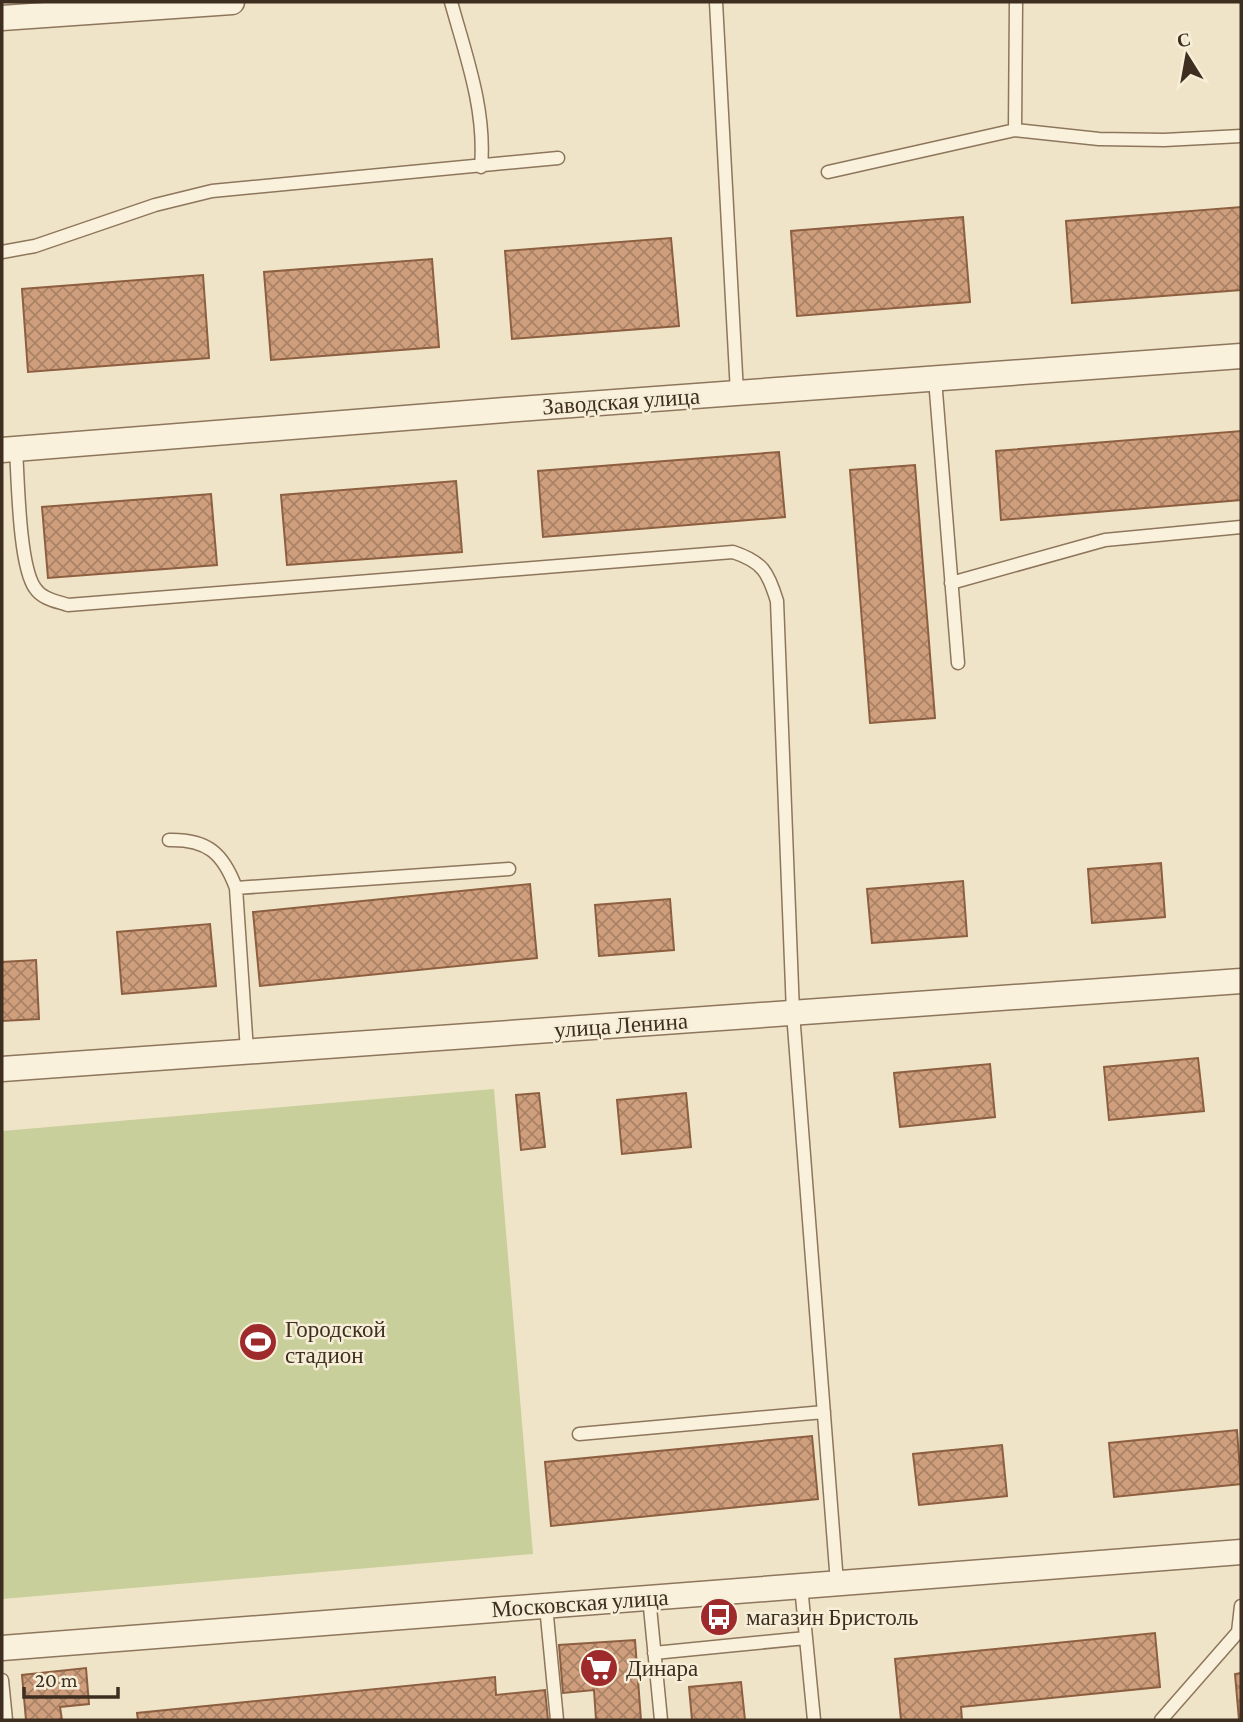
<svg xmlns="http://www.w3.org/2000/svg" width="1243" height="1722" font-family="'Crimson Pro',serif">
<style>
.green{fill:#c9cf9b}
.building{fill:url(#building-cross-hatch);stroke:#8d5f41;stroke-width:2}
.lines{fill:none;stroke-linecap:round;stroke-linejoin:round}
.service-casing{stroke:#8d765c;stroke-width:15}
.minor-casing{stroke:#8d765c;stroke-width:27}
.service{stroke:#faf1dc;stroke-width:12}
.minor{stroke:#faf1dc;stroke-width:24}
.labels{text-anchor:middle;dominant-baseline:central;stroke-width:5;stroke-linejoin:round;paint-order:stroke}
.street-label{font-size:23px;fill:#3d2e20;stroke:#f7eed8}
.poi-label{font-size:23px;fill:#3d2e20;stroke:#f7eed8;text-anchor:start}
</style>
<defs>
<pattern id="building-cross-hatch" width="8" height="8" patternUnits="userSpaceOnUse" patternTransform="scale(1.75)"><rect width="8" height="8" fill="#cf9f7d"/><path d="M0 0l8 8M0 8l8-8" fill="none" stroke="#a98266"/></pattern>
</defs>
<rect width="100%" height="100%" fill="#f0e4c8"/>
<path class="green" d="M494,1089l39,465 -531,45v-468z"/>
<path class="building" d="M1241,207v83l-169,13 -6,-82z
M963,217l7,85 -173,14 -6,-85z
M671,238l8,88 -167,13 -7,-88z
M432,259l7,88 -168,13 -7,-88z
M203,275l6,83 -181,14 -6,-83z
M1241,431v69l-240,20 -5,-69z
M779,452l6,65 -242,20 -5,-66z
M915,465l20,253 -65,5 -20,-253z
M456,481l6,71 -175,13 -6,-70z
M211,494l6,71 -169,13 -6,-71z
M1161,863l4,54 -73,6 -4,-54z
M963,881l4,55 -95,7 -5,-54z
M530,884l7,74 -277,28 -7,-74z
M670,899l4,51 -75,6 -4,-51z
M210,924l6,62 -94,8 -5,-62z
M36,960l3,59 -37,2v-59z
M1198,1058l6,53 -95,9 -5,-53z
M990,1064l5,53 -95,10 -6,-54z
M539,1093l6,54 -24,3 -5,-55z
M686,1093l5,54 -69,7 -5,-54z
M1237,1430l4,54 -127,13 -5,-54z
M812,1436l6,63 -267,27 -6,-64z
M1002,1445l5,51 -88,9 -6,-51z
M1155,1633l5,54 -199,20 1,13h-61l-6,-61z
M635,1640l6,80h-45l-2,-30 -31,3 -4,-48z
M86,1668l3,36 -29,3 2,13h-36l-4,-45z
M1241,1673v47h-2l-4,-46z
M495,1677l1,18 49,-5 3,30h-410l-1,-7z
M741,1682l4,38h-53l-3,-33z"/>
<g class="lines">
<defs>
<path id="service" d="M451,2c15,54 35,108 30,165
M716,2l21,391
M1016,2l-1,128 84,9 65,1 77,-4
M828,172l187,-42
M2,252l33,-6 120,-41 57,-14 346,-33
M935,379l23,284
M16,449c2,31 3,117 19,139 7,11 21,13 33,17l665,-53c30,10 35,20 44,49l16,412 44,570
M951,583l154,-43 136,-13
M169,840c38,-1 54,13 67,48l11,163
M236,888l273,-19
M579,1434l245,-22
M649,1597l12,123
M546,1606l11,114
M806,1638l8,82
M654,1653l152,-15 -5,-52
M2,1680l4,40
M1161,1720l77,-88 3,-26"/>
<path id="minor" d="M2,18l230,-16
M2,450l503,-40 736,-54
M2,1069l1239,-88
M2,1648l1239,-96"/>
</defs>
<use href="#service" class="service-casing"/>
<use href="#minor" class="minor-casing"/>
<use href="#service" class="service"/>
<use href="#minor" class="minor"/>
</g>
<defs>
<symbol id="stadium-disc" viewBox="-11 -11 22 22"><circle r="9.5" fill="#9e2a2b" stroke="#f7eed8"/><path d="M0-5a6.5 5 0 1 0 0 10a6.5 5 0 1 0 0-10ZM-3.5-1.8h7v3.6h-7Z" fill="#fff"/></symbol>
<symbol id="bus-disc" viewBox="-11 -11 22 22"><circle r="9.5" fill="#9e2a2b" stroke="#f7eed8"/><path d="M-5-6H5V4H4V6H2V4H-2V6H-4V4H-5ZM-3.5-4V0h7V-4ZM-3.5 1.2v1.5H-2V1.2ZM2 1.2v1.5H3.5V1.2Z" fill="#fff"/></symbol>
<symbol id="supermarket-disc" viewBox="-11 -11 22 22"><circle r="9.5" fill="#9e2a2b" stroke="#f7eed8"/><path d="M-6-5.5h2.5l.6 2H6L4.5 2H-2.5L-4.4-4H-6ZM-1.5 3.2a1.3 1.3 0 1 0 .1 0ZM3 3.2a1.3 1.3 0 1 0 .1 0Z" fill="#fff"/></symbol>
</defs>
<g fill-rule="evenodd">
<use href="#stadium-disc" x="236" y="1320" width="44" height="44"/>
<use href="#bus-disc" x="697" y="1595" width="44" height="44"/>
<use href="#supermarket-disc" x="577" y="1646" width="44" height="44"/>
</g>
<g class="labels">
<g class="street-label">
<text transform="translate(621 401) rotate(-4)">Заводская улица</text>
<text transform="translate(621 1025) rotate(-4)">улица Ленина</text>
<text transform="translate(580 1603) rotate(-4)">Московская улица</text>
</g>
<g class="poi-label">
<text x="285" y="1329">Городской<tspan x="285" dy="26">стадион</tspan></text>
<text x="746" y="1617">магазин Бристоль</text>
<text x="626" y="1668">Динара</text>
</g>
</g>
<rect width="1243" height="1722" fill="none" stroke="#3d2e20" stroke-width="7"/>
<g transform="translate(1187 56) rotate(349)" stroke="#f7eed8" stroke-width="5" paint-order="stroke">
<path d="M0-5L12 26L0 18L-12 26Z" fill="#3d2e20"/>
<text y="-10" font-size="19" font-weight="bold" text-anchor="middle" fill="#3d2e20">С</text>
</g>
<path d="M24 1687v10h94v-10" fill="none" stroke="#3d2e20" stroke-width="3.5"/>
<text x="35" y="1687" font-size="21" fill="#3d2e20" stroke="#f7eed8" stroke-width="5" paint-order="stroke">20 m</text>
</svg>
